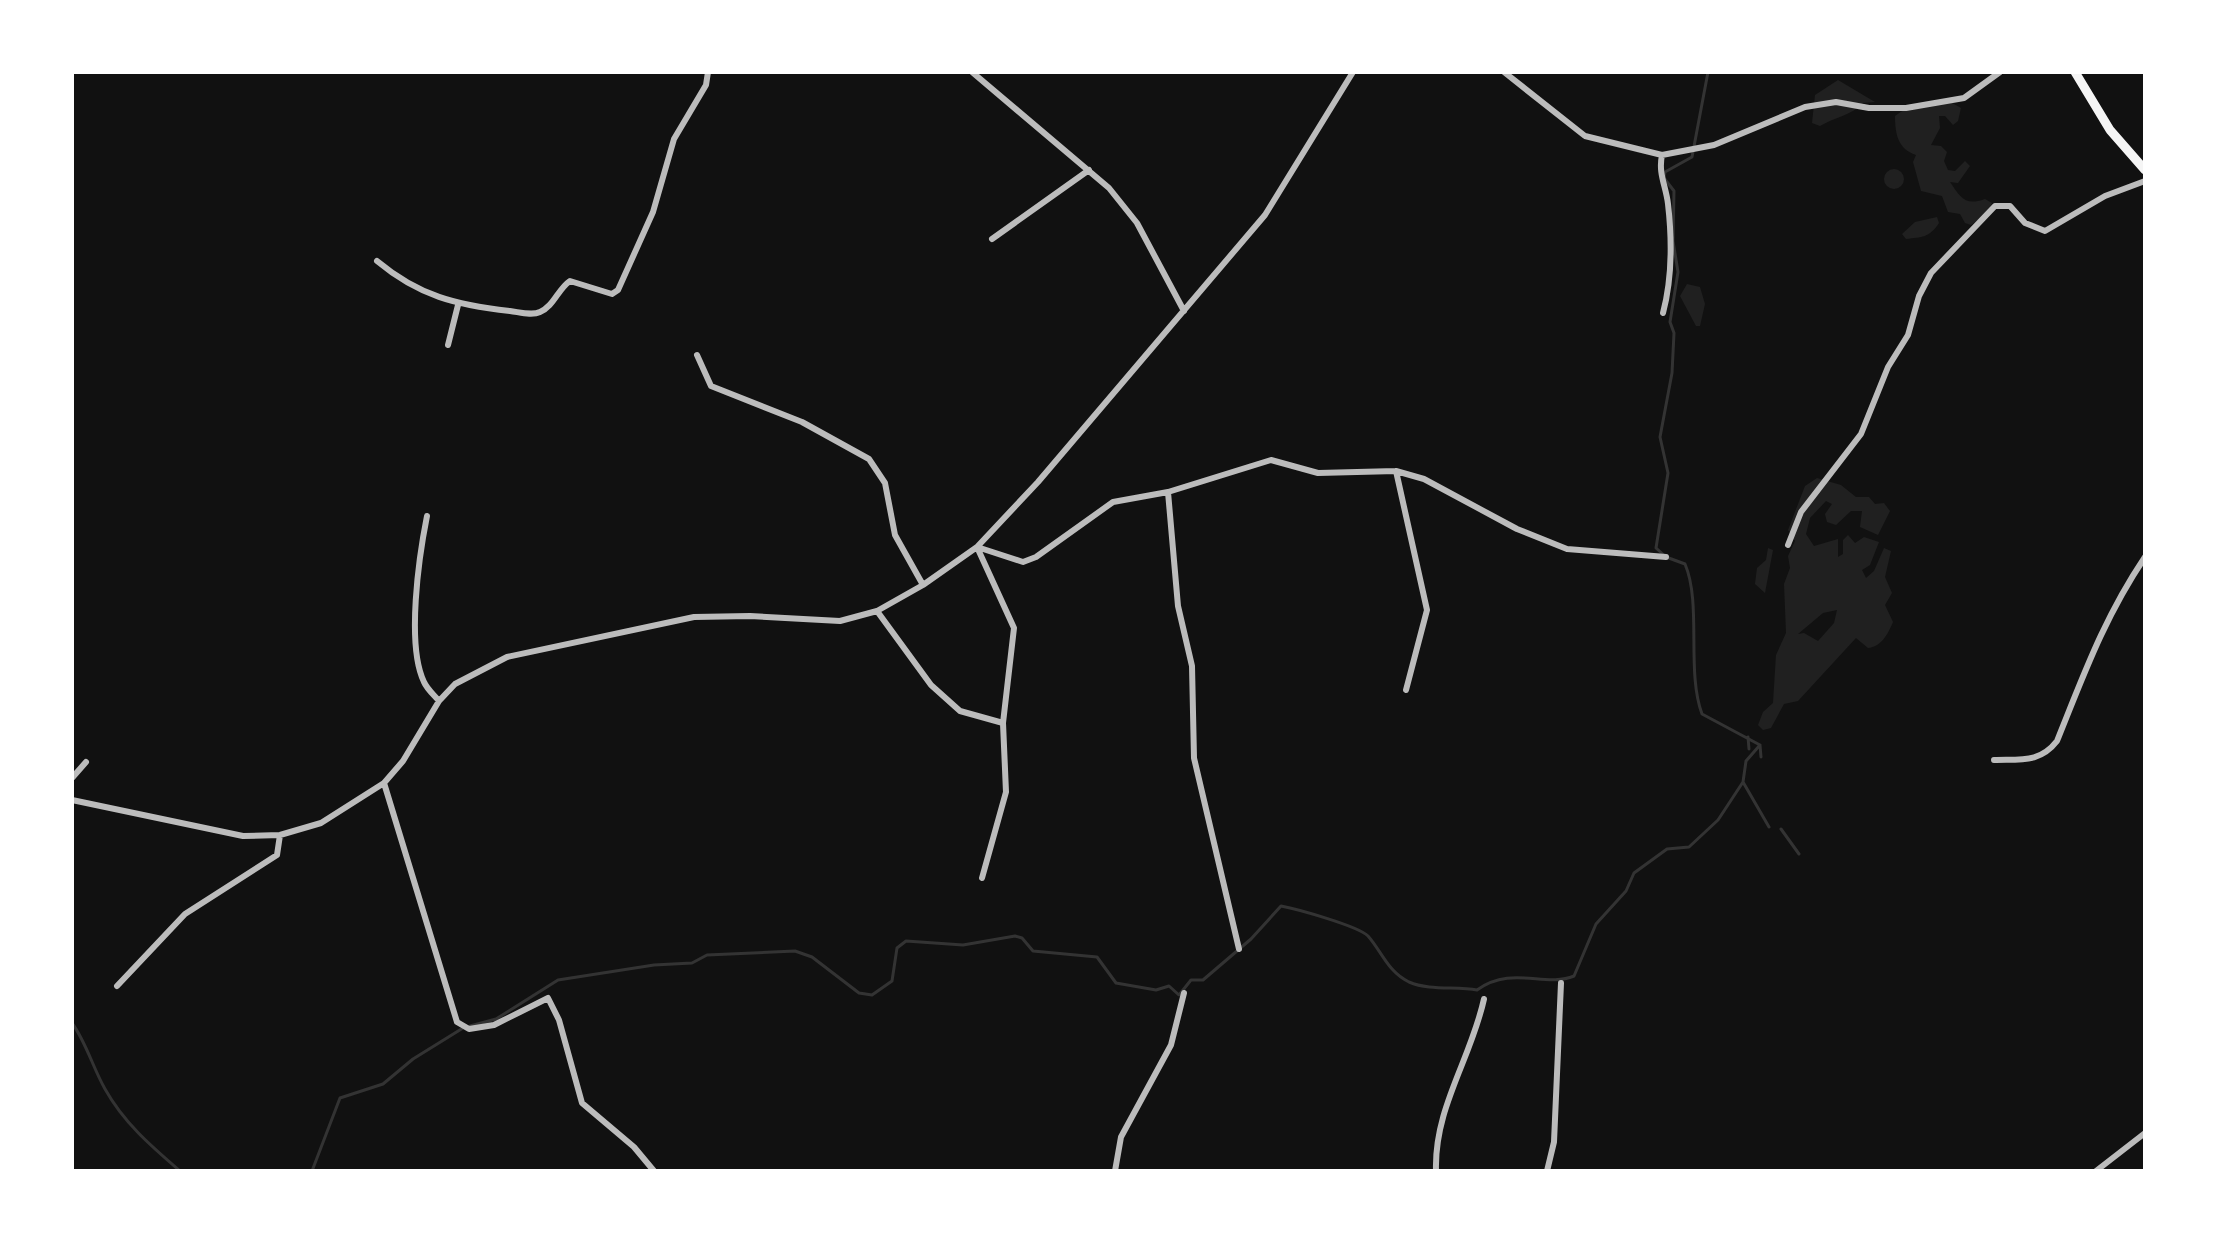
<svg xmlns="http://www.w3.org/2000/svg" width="2217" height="1243" font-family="'Noto Sans',sans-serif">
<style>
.green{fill:#202020;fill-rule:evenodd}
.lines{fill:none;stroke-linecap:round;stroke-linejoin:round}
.stream{stroke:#333;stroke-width:3}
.minor{stroke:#bcbcbc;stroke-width:6}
.trunk{stroke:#f5f5f5;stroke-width:9}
</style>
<rect width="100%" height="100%" fill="#111"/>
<path class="green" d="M1838,80l37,22 -12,1c-11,12 -28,14 -43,23l-8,-3 3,-28z
M1945,99l16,9 -3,13 -5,4 -8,-9h-6l1,12 -9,17 10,1 6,6 -3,9 4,9 7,1 10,-10 5,5 -12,17 -8,-1c11,16 15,24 35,17l7,4 -4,10 -17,12 -6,-2 -5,-9 -12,-2 -6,-16 -21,-5 -8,-29 3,-7c-18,-6 -21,-21 -21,-39 14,-11 32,-14 50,-17z
M1884 179a10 10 0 1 1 20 0a10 10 0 1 1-20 0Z
M1937,217l2,6c-10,15 -17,14 -33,16l-4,-5 13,-12z
M1687,284l13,3 5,17 -5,22h-4l-16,-30z
M1817,478l24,7 15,12h13l6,7 9,-1 6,8 -12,24 -18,-8 2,-16h-11l-15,14 -9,-3 -2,-8 7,-10 -6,-3 -16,17 -4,16 8,12 24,-7v18l5,-3v-14l5,-5 7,8 9,-6 15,5 -9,23 -8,5 4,8 8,-7 10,-23 7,3 -6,26 7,16 -7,12 8,17c-5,12 -12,25 -25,26l-12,-10 -58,63 -14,3 -13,24 -8,2 -5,-5 5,-13 10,-9 3,-48 10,-22 -2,-49 6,-16 -2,-12 7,-15 -7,-11 17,-44zM1837,610l-3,13 -16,18 -14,-8 -6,1 25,-21z
M1768,548l5,2 -8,43 -10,-9 2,-16 9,-8z"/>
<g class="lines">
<path class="stream" d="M1748,737l1,12
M1760,745l1,12
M1743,782l26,45
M1781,829l18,25
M72,1023c14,19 21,45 33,66 19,34 46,57 75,82
M470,1026l26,-7 62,-39 96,-15 38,-2 15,-8 88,-4 17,6 47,36 13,2 20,-14 5,-33 9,-7 57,4 52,-9 7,2 11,13 64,6 19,26 40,7 13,-4 10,9 12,-15h12l48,-41 30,-33c16,3 77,20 87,30 14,16 20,36 41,46 21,9 47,4 68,8 35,-25 68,-2 97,-14l22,-52 30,-33 8,-18 33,-24 22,-2 29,-27 25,-38 3,-21 14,-16 -58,-31c-16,-43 0,-110 -17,-150l-19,-7 -10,-9 12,-75 -8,-36 12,-64 2,-40 -4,-11 8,-50 -5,-31 1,-50 -10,-13 1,-6 27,-15 16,-85
M312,1171l28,-73 43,-14 30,-25 50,-31"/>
<path class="minor" d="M972,72l137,116 28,35 47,88
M1504,72l81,64 77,19
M992,239l97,-69
M377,261c42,35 79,44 133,50 9,1 22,5 30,1 14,-6 18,-23 30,-31l42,13 6,-4 35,-78 21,-73 32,-54 2,-13
M1663,313c9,-34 9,-74 5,-109 -2,-18 -10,-30 -6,-49l52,-10 91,-38 31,-5 33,6h37l58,-10 36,-26
M448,345l10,-40
M697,355l14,31 91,36 67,37 16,24 10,52 28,50
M1396,471l31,139 -21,80
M1168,492l10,114 14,60 2,92 45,191
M427,516c-8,40 -21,129 -3,166 3,7 10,13 15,19
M1788,545l13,-33 60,-78 27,-67 20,-32 11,-39 12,-23 64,-67h15l15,17 20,8 60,-35 40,-15
M877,611l54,74 29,26 43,12
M1994,760c27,-1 46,3 63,-19 27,-67 47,-123 88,-184
M72,778l14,-16
M384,783l73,239 12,7 25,-4 54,-27 11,22 23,83 52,44 20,24
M72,800l171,36 37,-1 41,-12 63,-40 19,-22 36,-60 16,-17 52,-27 187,-40 56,-1 90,5 37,-10 46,-26 54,-38 61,-65 227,-267 88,-143
M982,878l24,-86 -3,-69 11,-95 -37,-81 46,15 13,-5 77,-55 55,-10 103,-32 47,13 78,-2 28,8 93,50 50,20 99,8
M117,986l68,-72 92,-59 3,-20
M1115,1171l6,-34 50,-92 13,-52
M1436,1171c-2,-63 35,-112 48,-172
M1547,1171l7,-29 7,-159
M2096,1171l49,-38"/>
<path class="trunk" d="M2075,72l35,58 35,40"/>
</g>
<rect width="2217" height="1243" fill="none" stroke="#ffffff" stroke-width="148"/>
</svg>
